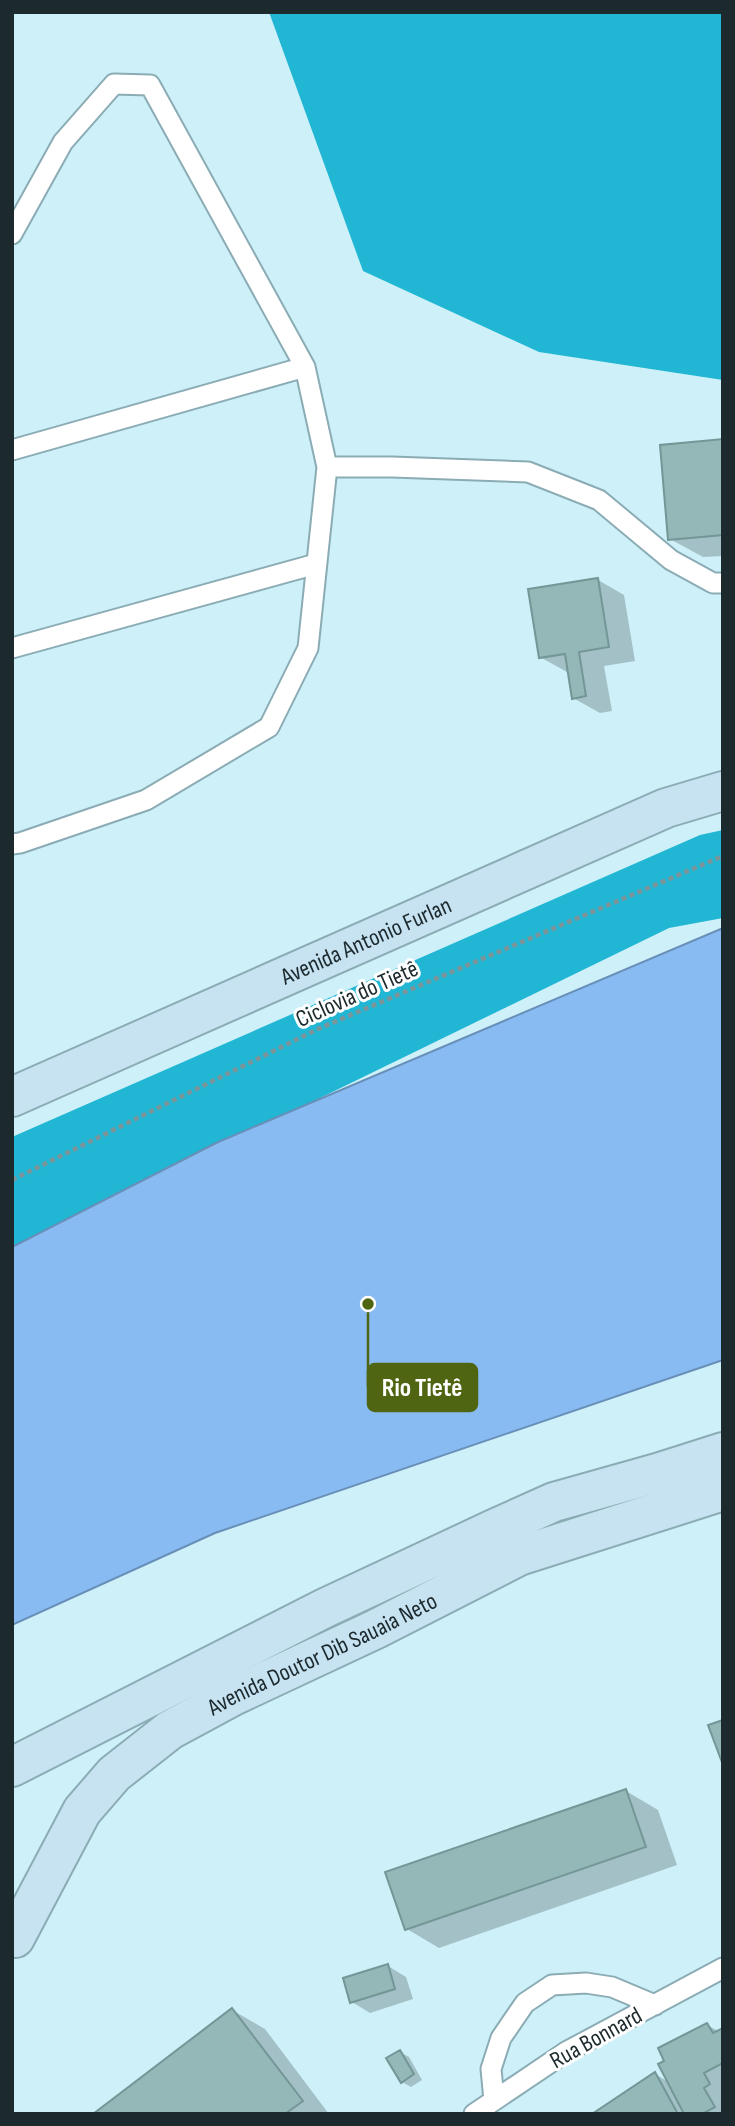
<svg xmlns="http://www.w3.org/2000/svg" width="735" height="2126" font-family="'Sofia Sans Condensed',sans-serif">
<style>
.forest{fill:#21b6d3}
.water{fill:#89bbf3;stroke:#688fb8;stroke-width:2}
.shadow{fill:#0003}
.building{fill:#94b7b7;stroke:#739696;stroke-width:2}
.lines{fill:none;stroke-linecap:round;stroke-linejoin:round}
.service-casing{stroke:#8bacb4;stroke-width:23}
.secondary-casing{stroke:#8bacb4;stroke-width:42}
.path{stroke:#7c959b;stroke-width:4.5;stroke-dasharray:5 3.5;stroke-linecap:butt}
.service{stroke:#fff;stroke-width:19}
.secondary{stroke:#c7e3f2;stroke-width:38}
.labels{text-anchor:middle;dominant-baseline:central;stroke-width:6;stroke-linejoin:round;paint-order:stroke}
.street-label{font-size:24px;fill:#1c292d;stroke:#fff}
.leader{fill:none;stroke:#4f6511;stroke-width:2.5}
.callout-dot{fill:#4f6511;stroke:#fff;stroke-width:2.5}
.callout{fill:#4f6511;stroke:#4f6511;stroke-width:2.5}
.callout-label{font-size:26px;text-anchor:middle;font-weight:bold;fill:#fff}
</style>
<rect width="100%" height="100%" fill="#cdf0f9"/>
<path class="forest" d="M269,12h454v368l-184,-28 -176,-81z
M723,830v88l-54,10 -657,320v-111l688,-302z"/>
<path class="water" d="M723,928v432l-508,173 -203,92v-378l204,-104z"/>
<path class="shadow" d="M723,441v115l-20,1 -33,-18z
M598,580l26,15 11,66 -31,5 8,45 -12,2 -27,-15 -4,-26h-2l-27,-15z
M626,1791l32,19 19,55 -238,83 -32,-19z
M388,1966l18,11 7,22 -43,14 -18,-11z
M232,2010l33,19 64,85h-233z
M707,2025l13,7 3,-2v52l-2,1 2,3v28h-128l60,-40 15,9z
M400,2052l9,5 13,23 -11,7 -9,-5z"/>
<path class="building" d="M723,439v96l-55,5 -8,-95z
M598,578l11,69 -30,5 7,44 -14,3 -7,-45 -26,4 -11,-69z
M723,1720v45l-15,-40z
M626,1789l20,58 -241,83 -20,-58z
M388,1964l7,25 -45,14 -7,-25z
M232,2008l71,93 -18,13h-192z
M707,2023l6,10 10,-5v35l-19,10 6,11 -6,4 11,19 -13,7h-18l-26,-50 6,-3 -6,-13z
M400,2050l14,24 -13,9 -15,-25z
M655,2072l23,42h-86z"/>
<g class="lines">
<defs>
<path id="service" d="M12,234l51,-92 51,-58 36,1 155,282 22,100h65l136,5 71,28 72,60 42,23h10
M12,450l293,-83
M12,648l304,-84
M12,844l8,-1 126,-43 123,-73 39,-79 19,-181
M494,2100l-3,-31 10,-31 24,-35 27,-18 34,-2 26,4 43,18
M474,2114l92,-62 157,-84"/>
<g id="secondary">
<path id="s1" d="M12,1097l654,-289 57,-17"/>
<path d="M12,1767l313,-159 171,-80 58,-26 103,-29 66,-21"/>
<path id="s2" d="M15,1938l67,-127 32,-37 56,-44 63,-34 143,-67 143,-73 204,-65"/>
</g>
</defs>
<use href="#service" class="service-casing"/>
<use href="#secondary" class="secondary-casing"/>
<path class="path" d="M12,1180l306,-151 405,-173"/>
<use href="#service" class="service"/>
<use href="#secondary" class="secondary"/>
</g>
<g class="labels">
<g class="street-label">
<text stroke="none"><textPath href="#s1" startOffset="387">Avenida Antonio Furlan</textPath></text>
<text transform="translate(357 994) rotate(-24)">Ciclovia do Tietê</text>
<text stroke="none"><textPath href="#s2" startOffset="434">Avenida Doutor Dib Sauaia Neto</textPath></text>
<text transform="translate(596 2038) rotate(-29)">Rua Bonnard</text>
</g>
</g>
<path class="leader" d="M368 1304L368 1387"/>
<circle class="callout-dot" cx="368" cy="1304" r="7"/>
<rect class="callout" x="368" y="1364" width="109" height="47" rx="7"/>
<g class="callout-label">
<text x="422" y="1396">Rio Tietê</text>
</g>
<rect width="735" height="2126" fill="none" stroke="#1c292d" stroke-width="28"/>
</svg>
